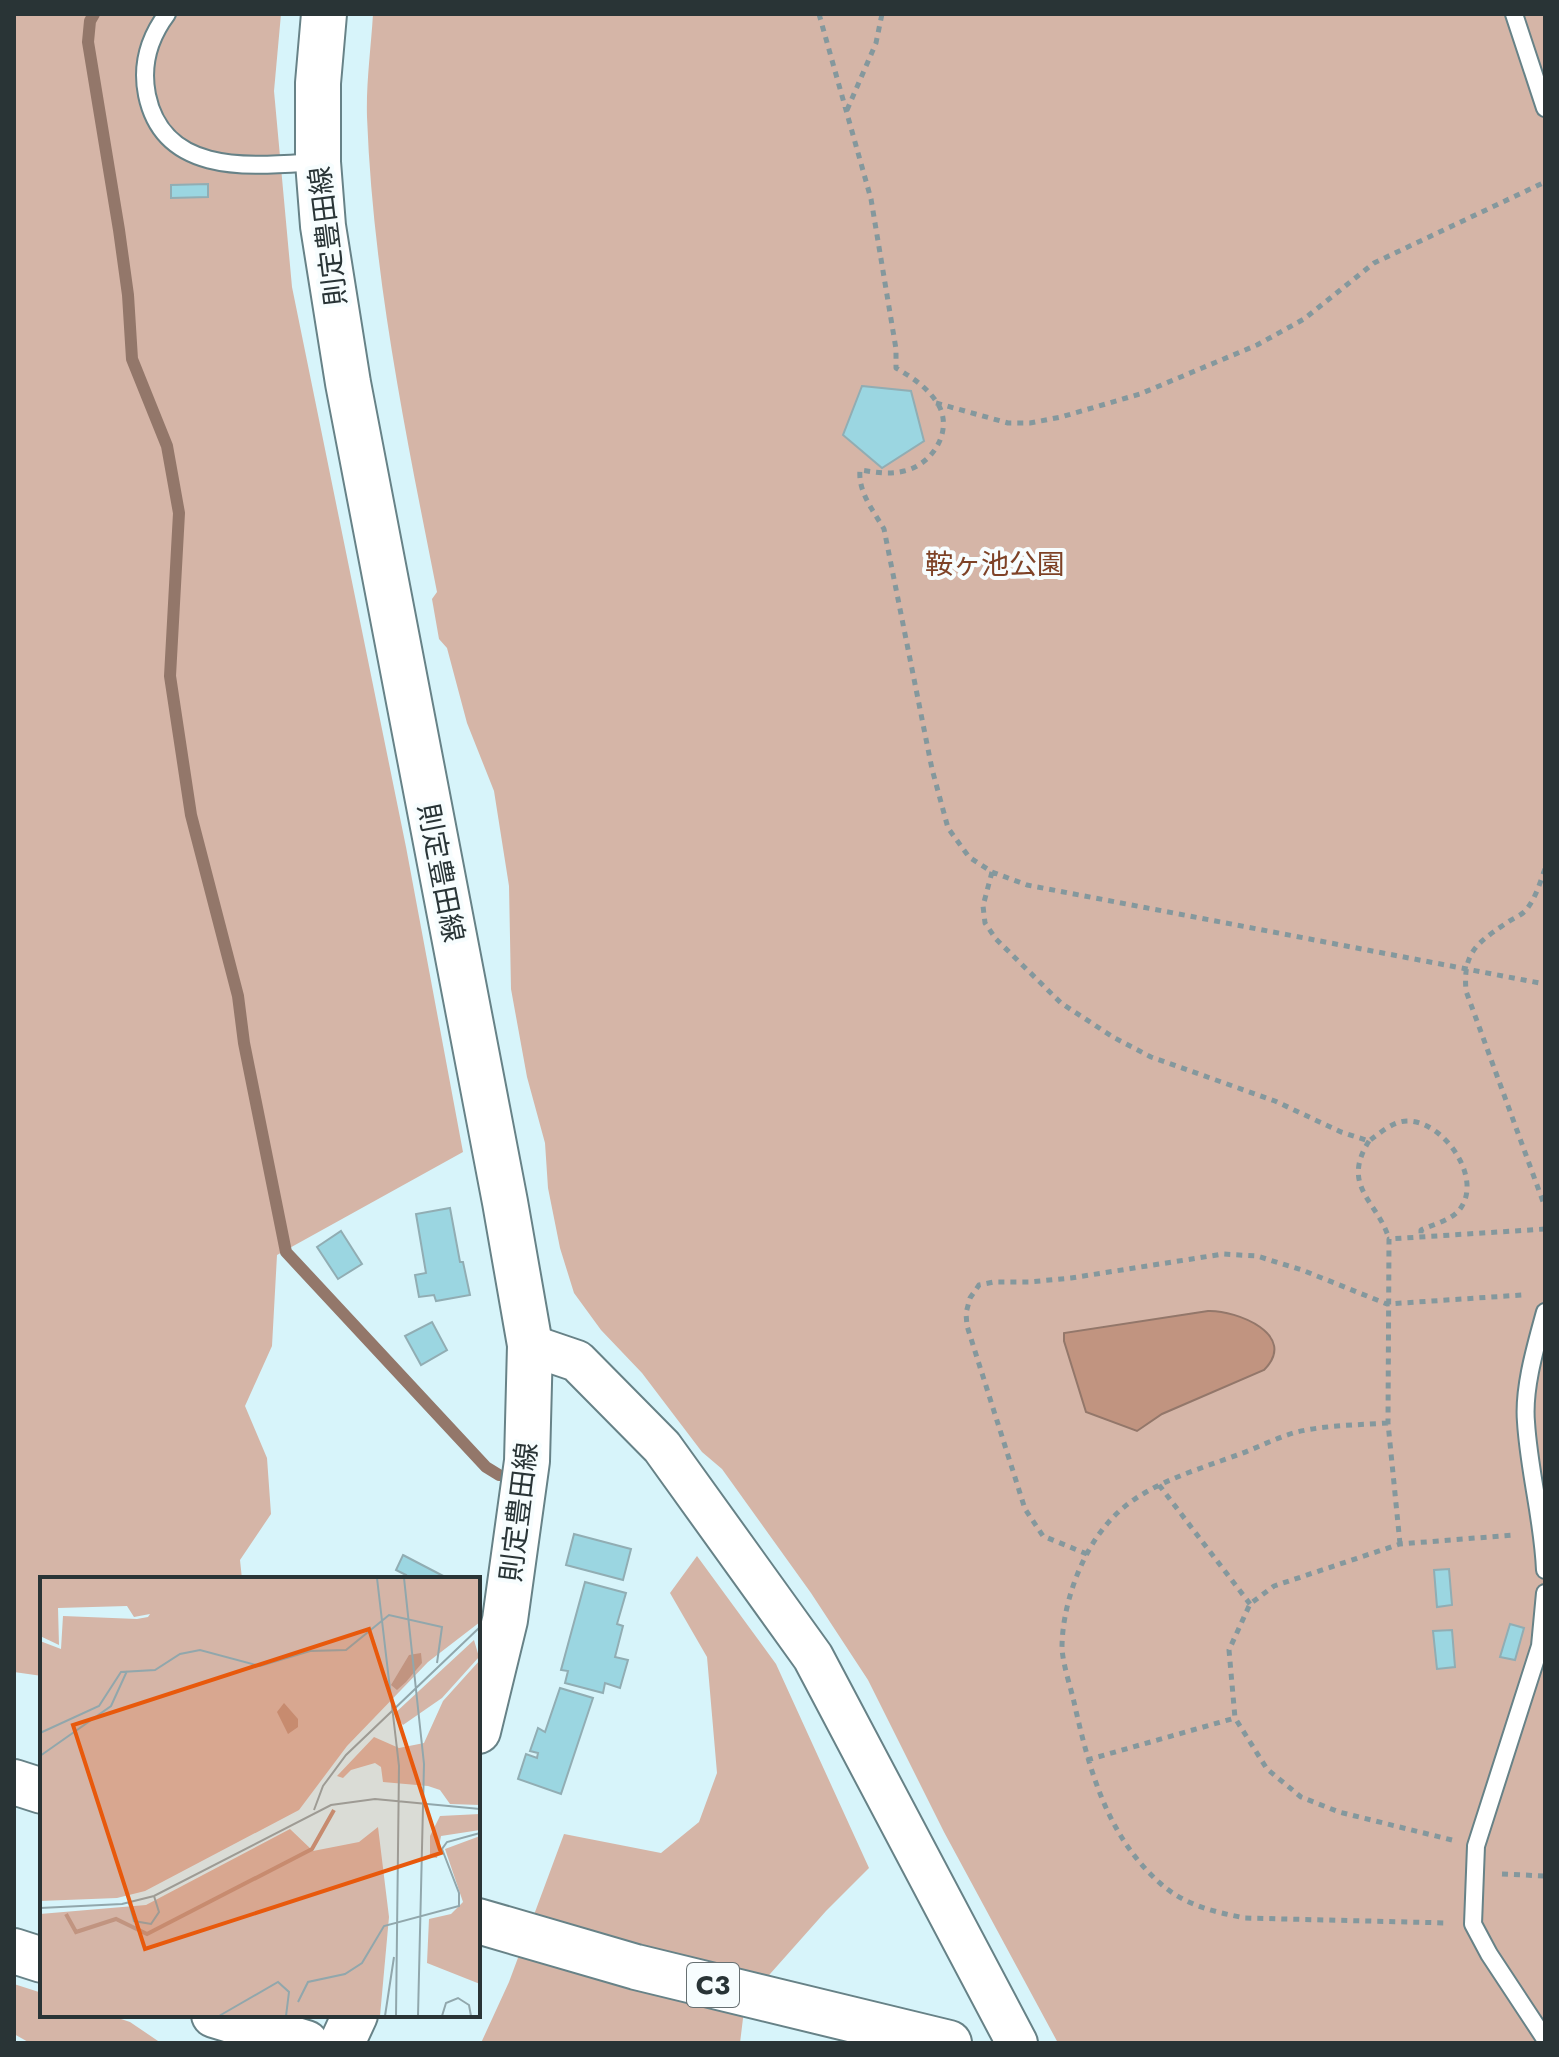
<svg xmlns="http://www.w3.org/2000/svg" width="1559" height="2057" font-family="Jost,'Noto Sans JP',sans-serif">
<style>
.green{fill:#d5b5a7}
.water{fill:#c19480;stroke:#93776a;stroke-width:2}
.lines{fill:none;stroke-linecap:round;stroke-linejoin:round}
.stream{stroke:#93776a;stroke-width:12}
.building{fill:#9bd6e1;stroke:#91adb3;stroke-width:2}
.service-casing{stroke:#678287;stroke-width:20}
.tertiary-casing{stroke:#678287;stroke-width:44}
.secondary-casing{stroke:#678287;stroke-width:48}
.motorway-casing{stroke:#678287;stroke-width:48}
.path{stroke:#84989d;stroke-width:5;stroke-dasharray:6 6;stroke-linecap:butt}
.service{stroke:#fff;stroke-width:16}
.tertiary{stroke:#fff;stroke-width:40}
.secondary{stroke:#fff;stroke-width:44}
.motorway{stroke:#fff;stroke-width:44}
.labels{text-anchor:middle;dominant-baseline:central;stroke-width:8;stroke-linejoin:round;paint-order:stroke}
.shield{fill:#f7fdfe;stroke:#677072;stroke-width:2}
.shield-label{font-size:26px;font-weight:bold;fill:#293436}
.street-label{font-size:28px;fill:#293436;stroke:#f7fdfe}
.park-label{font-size:28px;fill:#7e4226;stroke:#f7fdfe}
.inset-river{fill:none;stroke:#c19480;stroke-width:4}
.inset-road{fill:none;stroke:#91a7ac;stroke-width:2}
.view{fill:#e8590c;fill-opacity:0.15;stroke:#e8590c;stroke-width:4}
.inset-edge{fill:none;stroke:#293436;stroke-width:4}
</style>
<rect width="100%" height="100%" fill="#d7f4fa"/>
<path class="green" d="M14,14h267l-7,77 18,196 114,560 57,305 -186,103 -5,91 -27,60 22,52 4,56 -31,46 2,19h-200v97l-28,-4z
M373,14h1172v2029h-487l-114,-211 -76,-152 -57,-87 -89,-124 -20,-17 -60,-79 -41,-43 -27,-37 -14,-45 -12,-60 -3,-45 -18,-66 -16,-88 -2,-103 -15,-95 -27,-68 -20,-75 -8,-9 -7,-40 5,-7c-31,-157 -64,-315 -70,-475 -1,-34 4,-69 6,-103z
M697,1556l79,108 93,204 -43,43 -81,91 -5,41h-259l28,-61 55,-148 97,19 38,-31 18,-49 -10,-116 -37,-64z
M14,1984l28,9v22h67l21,7 31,21h-131l-16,-9z"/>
<path class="water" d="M1208,1311c29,-1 91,24 56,59l-102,44 -25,17 -51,-19 -22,-71v-8z"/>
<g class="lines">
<path class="stream" d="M94,14l-4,7 -2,21 31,188 9,65 4,64 35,87 12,67 -9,163 21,139 47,181 6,47 42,209 200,215 13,8"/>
</g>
<path class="building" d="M208,184v13l-37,1v-13z
M862,386l49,5 13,50 -42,27 -39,-33z
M450,1208l10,54h3l7,33 -34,6 -2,-6 -15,2 -4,-22 11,-2 -10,-59z
M341,1231l21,33 -24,15 -21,-32z
M432,1322l15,28 -26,15 -16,-29z
M574,1534l57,15 -8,31 -57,-15z
M403,1555l46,24h-45l2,-4 -10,-5z
M1449,1569l3,36 -15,2 -3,-37z
M585,1582l41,11 -9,31 6,2 -8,31 13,3 -8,28 -15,-5 -2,10 -38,-10 3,-12 -7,-1z
M1510,1624l14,4 -9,32 -15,-3z
M1452,1630l3,37 -18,2 -4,-38z
M560,1688l33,10 -32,96 -43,-15 8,-25 11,4 1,-5 -8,-2 8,-23 7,4z"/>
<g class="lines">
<defs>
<path id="service" d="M167,14c-18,24 -26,51 -20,81 17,82 106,71 169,67
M1514,14l31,94
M1545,1312c-9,33 -22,76 -19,110 3,50 17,98 19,148
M1545,1593l-5,53 -64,200 -3,78 16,30 56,85"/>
<path id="tertiary" d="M530,1345l47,16 85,86 151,210 204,386"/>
<path id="secondary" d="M324,14l-6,69v79l5,64 25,157 157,819 25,143 -3,116 -22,159 -27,111
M342,2043l13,-28"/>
<path id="motorway" d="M14,1782l28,9
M478,1921l158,46 313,76
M14,1951l28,9
M214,2015l92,28"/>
</defs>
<use href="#service" class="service-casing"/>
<use href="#tertiary" class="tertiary-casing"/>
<use href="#secondary" class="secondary-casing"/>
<use href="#motorway" class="motorway-casing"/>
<path class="path" d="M819,14l52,185 25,150v19c17,10 31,19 42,36 16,27 -6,61 -34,67 -15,4 -29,1 -44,-1 -2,22 13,40 24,59l48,240 16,59 21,29 23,15 35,13 518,99
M847,110l29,-67 6,-29
M936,403l72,20h22l31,-6 79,-23 117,-49 47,-26 70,-56 171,-81
M1545,869c-5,13 -9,29 -19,41 -5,6 -15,9 -21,14 -30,20 -42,30 -39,67l79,216
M992,872l-9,34 2,17 11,16 65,64 52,34 38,20 124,44 66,31 28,9c11,-8 24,-20 38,-20 35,-1 77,56 53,88 -8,11 -26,15 -39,21v7
M1369,1141c-29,46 9,60 20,98
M1388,1423c-31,2 -61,2 -91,9 -19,5 -38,15 -57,22 -45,17 -101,31 -133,70 -27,31 -45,83 -45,124 1,17 8,37 12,54 15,67 33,135 87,182 24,21 53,28 84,34l203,5
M1159,1485l91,119
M1400,1544l-12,-121 1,-184 156,-10
M1087,1554l-44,-18 -18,-27 -58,-183 -1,-13 4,-15 9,-13 15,-3h35l42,-4 152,-24 34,2 45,14 85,34 135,-9
M1087,1760l148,-42
M1452,1840l-113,-28 -38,-15 -34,-28 -32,-51 -6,-68 21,-46 24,-18 126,-42 114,-9
M1502,1874l43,2"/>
<use href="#service" class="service"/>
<use href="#tertiary" class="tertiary"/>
<use href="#secondary" class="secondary"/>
<use href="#motorway" class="motorway"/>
</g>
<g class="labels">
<rect class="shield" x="687" y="1963" width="52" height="44" rx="6"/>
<g class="shield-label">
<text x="713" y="1985">C3</text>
</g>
<g class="street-label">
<text transform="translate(328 236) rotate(-97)">則定豊田線</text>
<text transform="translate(441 873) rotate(79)">則定豊田線</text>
<text transform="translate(519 1512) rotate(-83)">則定豊田線</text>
</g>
<g class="park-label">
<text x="995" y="564">鞍ヶ池公園</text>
</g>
</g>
<g transform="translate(40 1577)">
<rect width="440" height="440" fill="#d7f4fa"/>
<path d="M0,1h440v44l-52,40 -81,84 -48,64 -154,81 -28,7 -77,3v-260l21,8 2,-33 74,3 11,-2 2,-3 -16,3 -7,-11 -69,2 1,37 -19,-9zM434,63l5,17 -37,41 -39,27 -9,-11zM440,83v145l-30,-1 -10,-14 -12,-4 -45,-4 -2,-15 -6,-4 -24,7 -8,8 -6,-2 37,-39 25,11 25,-5 19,-42zM440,237v16l-39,6 -4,22 -7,-1v-21l10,-20zM338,250l11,90 -9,99h-340v-102l106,-9 144,-76 23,22 46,-9zM440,259v148l-53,-21 2,-44 22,-5 12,-12 -18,-53z" fill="#d5b5a7"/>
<path d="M381,76l1,10 -16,19 -9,8 -6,-5 18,-30zM244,126l14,16v8l-10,7 -11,-22z" fill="#c19480"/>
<path class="inset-river" d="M26,337l10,18 40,-13 31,15 165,-85 22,-39"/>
<path class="inset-road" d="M337,1l22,188 -3,250M364,1l20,186 -6,252M0,156l59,-27 22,-34 34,-2 25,-16 20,-4 60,16 50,-15 36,-1 43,-35 53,12 -5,36M0,179l71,-50 16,-35M274,233l9,-24 23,-31 134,-128M89,326l5,18 17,3 8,-12 -5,-16M0,331l82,-4 32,-8 177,-91 44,-6 105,10M258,425l10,-20 37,-8 17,-11 22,-37 75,-20v-13l-17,-44 5,-7 33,-9M179,439l59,-34 11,10 -3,24M345,439l9,-59M402,439l4,-13 12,-5 11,7 2,11"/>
<path class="view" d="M329,52l72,224 -296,96 -72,-224z"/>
<rect width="440" height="440" class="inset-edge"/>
</g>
<rect width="1559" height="2057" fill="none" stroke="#293436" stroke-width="32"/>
</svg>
